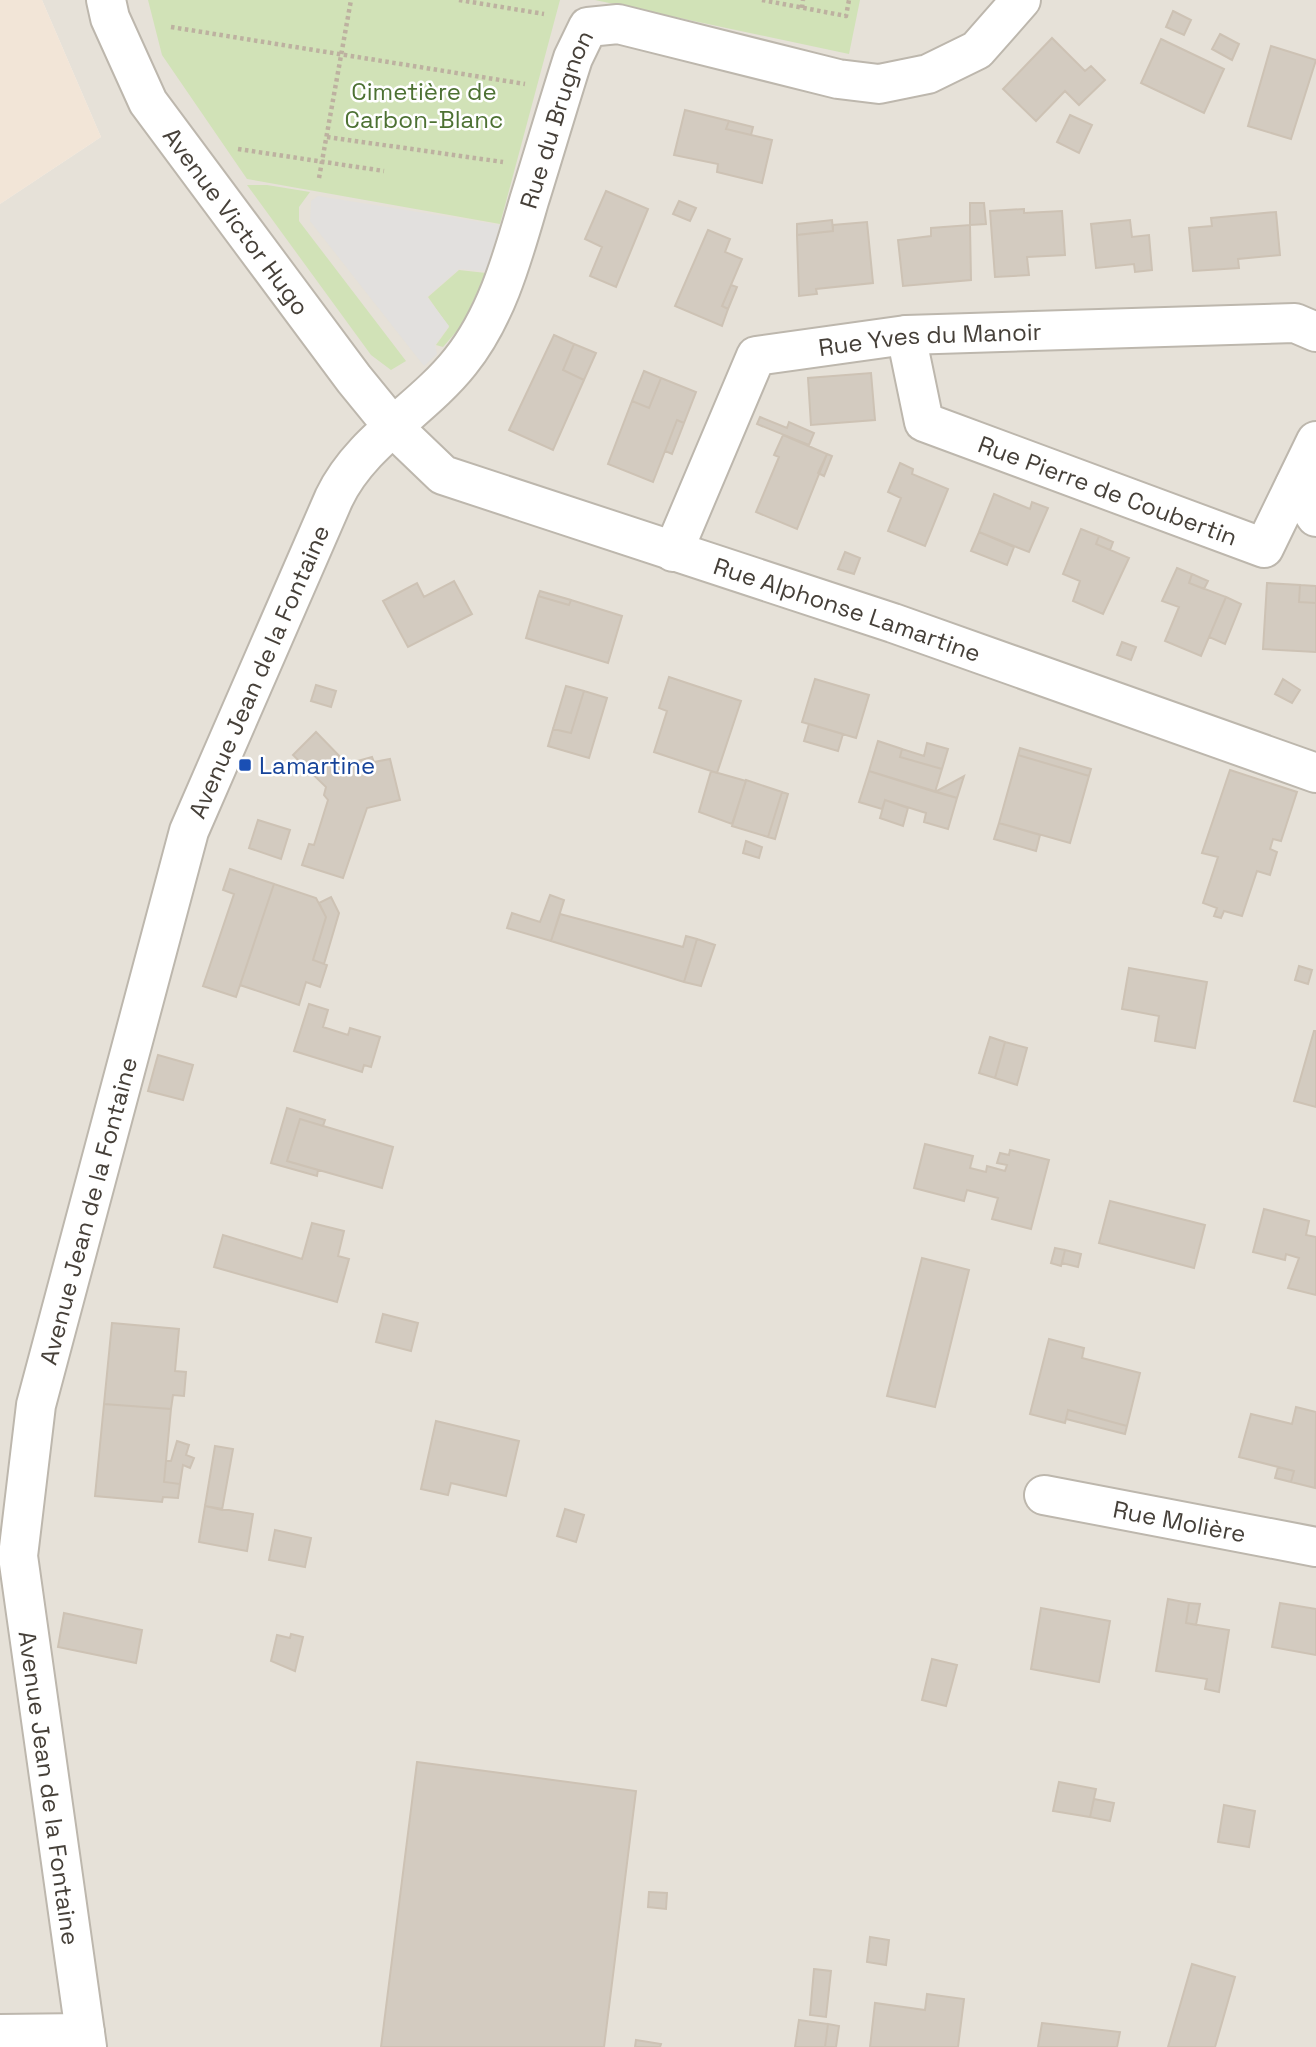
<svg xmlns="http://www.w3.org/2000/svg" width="1316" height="2047" font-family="'Space Grotesk',sans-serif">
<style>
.residential{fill:#e6e1d8}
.commercial{fill:#f2e5d7}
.green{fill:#d1e2b7}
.parking{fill:#e2e0de}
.building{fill:#d3cbc0;stroke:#cdc2b4;stroke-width:2}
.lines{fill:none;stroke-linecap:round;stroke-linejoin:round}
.street-casing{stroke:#bdb7ad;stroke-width:42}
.path{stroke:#bdb1a0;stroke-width:4.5;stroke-dasharray:3.5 3.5;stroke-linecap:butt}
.street{stroke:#fff;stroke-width:38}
.transit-dot{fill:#1a4fb4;stroke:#fff;stroke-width:2.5}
.labels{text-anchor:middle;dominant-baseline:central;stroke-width:5;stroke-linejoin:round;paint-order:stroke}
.park-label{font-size:24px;fill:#4d7133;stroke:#fff}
.street-label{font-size:24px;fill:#464039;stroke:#fff}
.transit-label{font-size:24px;fill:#164399;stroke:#fff;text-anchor:start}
</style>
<rect width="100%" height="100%" fill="#f3efea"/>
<path class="residential" d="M42,0h1274v2047h-1316v-1843l101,-67z"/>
<path class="commercial" d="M0,0h42l59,137 -101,67z"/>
<path class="green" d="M148,0h412l-60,224 -253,-45 -85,-124z
M595,0h265l-11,54z
M247,185h20l43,7 -11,15v14l107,140 -15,9 -20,-15z
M459,270l27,3 -24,52 -19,22 -7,-2 13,-18 -21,-30z"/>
<path class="parking" d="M318,196l182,29 -13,46 -28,-2 -32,28 22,29 -14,19 2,9 -13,12 -114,-145 1,-20z"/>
<path class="building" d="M1173,11l18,9 -7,15 -18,-8z
M1220,34l19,10 -7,16 -20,-11z
M1052,38l33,33 6,-5 14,14 -26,25 -14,-14 -29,30 -33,-32z
M1161,39l63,30 -20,44 -63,-30z
M1271,46l45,14 -25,79 -43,-13z
M685,110l44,11 -3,8 46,11 -10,43 -45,-11 1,-8 -44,-9z
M1070,115l22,10 -13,28 -22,-11z
M729,121l24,6 -2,8 -25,-6z
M606,191l42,18 -32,78 -26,-11 12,-29 -17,-8z
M679,201l17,7 -6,13 -17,-7z
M970,203h14l2,21 -16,1z
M1024,209v4l38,-2 3,44 -38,2 2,18 -34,2 -5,-66z
M1276,212l4,43 -42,4 1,9 -46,3 -4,-43 23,-2 -1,-8z
M832,220l1,11 -36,4v-11z
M1130,220l2,17 17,-2 3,35 -17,2 -1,-8 -38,4 -5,-44z
M867,222l6,61 -57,6 1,5 -18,2 -2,-61 36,-4v-6z
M970,225l1,55 -68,6 -5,-46 33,-4v-8z
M708,230l22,9 -5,13 17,7 -20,47 6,3 -6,17 -47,-20z
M731,285l6,2 -9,22 -6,-3z
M554,335l20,9 -11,26 21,10 -31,70 -44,-20z
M574,344l22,9 -12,27 -21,-10z
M644,371l17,7 -12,30 -17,-7z
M871,373l4,47 -64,5 -3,-47z
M661,378l35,14 -12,31 -7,-3 -24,62 -45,-18 24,-63 17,7z
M760,417l27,11 2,-6 25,11 -5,12 -52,-21z
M677,420l7,3 -12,31 -7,-3z
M783,435l44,19 -30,75 -41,-17 23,-55 -5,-2z
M827,454l5,2 -8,20 -6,-3z
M900,463l13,6 -1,5 36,15 -23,57 -37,-15 13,-33 -13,-6z
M994,494l36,15 2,-7 16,6 -19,44 -50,-20z
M1081,529l18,7 -3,8 33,14 -26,56 -30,-13 7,-20 -17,-7z
M979,532l35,15 -7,18 -36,-14z
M1099,536l14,6 -3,8 -14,-6z
M845,552l15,6 -6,16 -16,-5z
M1177,568l15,6 -3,9 37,14 -25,59 -36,-15 14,-34 -17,-6z
M1192,574l16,7 -4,8 -15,-6z
M454,581l18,33 -64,33 -25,-46 34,-18 7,14z
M1267,583l33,2 -1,17 17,1v49l-53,-3z
M1300,585l16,1v17l-17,-1z
M540,591l31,9 -2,5 -31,-9z
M538,596l31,9 2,-5 51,16 -14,47 -82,-25z
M1226,597l15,7 -16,40 -16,-7z
M1122,642l14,5 -5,13 -14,-5z
M669,677l72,24 -24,72 -63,-21 13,-41 -8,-3z
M815,679l54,16 -13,43 -54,-16z
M1283,679l17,11 -8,13 -17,-9z
M316,685l20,6 -5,16 -20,-6z
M566,686l18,5 -13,42 -18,-4z
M584,691l23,7 -18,60 -41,-12 5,-17 18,4z
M809,724l34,10 -5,17 -34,-10z
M316,732l31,32 25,-7 2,5 16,-3 10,41 -33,8 -24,70 -41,-13 7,-21 5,1 14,-45 -4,-5 2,-8 -33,-32z
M878,741l24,8 -2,8 42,12 -7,23 -66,-21z
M927,743l21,6 -6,20 -42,-12 2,-8 22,7z
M1020,748l71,21 -2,7 -71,-21z
M1018,755l71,21 -19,67 -71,-20z
M1230,770l67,22 -16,49 -8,-2 -3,10 7,3 -7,23 -13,-4 -15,45 -18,-5 -3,7 -7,-2 3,-8 -14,-5 15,-46 -16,-4z
M711,771l35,10 -14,43 -33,-12z
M869,771l88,27 -9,31 -24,-7 2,-9 -41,-13 -3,9 -23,-7z
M964,776l-7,22 -22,-6z
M746,780l36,12 -14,45 -36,-11z
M782,792l6,2 -13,45 -7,-2z
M885,800l23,8 -5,18 -23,-8z
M258,820l32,10 -9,29 -32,-11z
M999,823l41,12 -4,16 -42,-12z
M746,841l16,6 -3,11 -16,-5z
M230,869l44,15 -38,113 -33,-11 31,-92 -11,-4z
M274,884l42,14 10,19 -13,43 14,5 -7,22 -14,-5 -7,23 -59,-20z
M550,895l14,5 -13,41 -44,-13 5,-15 28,9z
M331,897l8,16 -15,51 -11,-4 13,-43 -7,-14z
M560,914l123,33 3,-11 11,3 -13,43 -133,-41z
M697,939l18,6 -14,41 -17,-4z
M1299,966l13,4 -4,14 -13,-4z
M1129,968l78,14 -12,66 -40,-7 4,-25 -37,-7z
M309,1004l19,6 -5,17 25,8 2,-7 30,9 -9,30 -7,-2 -2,7 -68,-21z
M1314,1031h2v76l-22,-6z
M990,1037l15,5 -10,36 -16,-5z
M1005,1042l22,6 -10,37 -22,-7z
M158,1055l35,10 -10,35 -35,-9z
M287,1108l38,12 -2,6 -23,-7 -13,42 31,9 -1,6 -46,-13z
M300,1119l93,28 -11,41 -95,-27z
M925,1144l48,12 -3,12 16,4 1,-6 18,5 2,-6 -10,-2 3,-10 9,2 1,-5 39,10 -18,69 -39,-10 6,-21 -31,-8 -3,11 -50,-13z
M1110,1201l95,24 -11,43 -95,-25z
M1264,1209l45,12 -3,14 10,2v58l-28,-7 11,-30 -13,-4 -1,6 -32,-8z
M312,1223l32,8 -6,25 11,3 -12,43 -123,-35 9,-32 79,24z
M1055,1248l10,2 -4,16 -10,-3z
M1065,1250l16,4 -3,13 -16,-4z
M922,1258l47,12 -34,137 -48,-11z
M383,1314l35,9 -7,28 -35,-9z
M112,1323l67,6 -4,42 11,1 -2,24 -11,-1 -2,14 -67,-5z
M1049,1339l35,9 -2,10 58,15 -13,53 -59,-16 -3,13 -35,-9z
M104,1404l67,5 -7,73 16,2 -2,14 -15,-1 -1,5 -67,-6z
M1296,1407l20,5 -1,76 -24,-6 3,-11 -55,-14 12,-43 41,10z
M1068,1410l59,16 -2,8 -59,-15z
M436,1421l83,20 -13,55 -55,-13 -3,12 -27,-6z
M177,1441l12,4 -3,10 8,3 -4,10 -7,-3 -3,19 -16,-2 2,-21h5z
M215,1446l18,3 -11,61 -17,-4z
M1278,1467l16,4 -3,11 -16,-4z
M205,1506l48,8 -6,37 -48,-9z
M565,1509l19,6 -8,27 -19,-6z
M275,1530l36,8 -6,29 -36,-7z
M1168,1599l21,4 -3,20 43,7 -10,62 -14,-3 2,-10 -51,-8z
M1189,1603l11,1 -4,21 -10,-2z
M1280,1603l36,6v46l-44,-8z
M1041,1608l69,13 -11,61 -68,-13z
M64,1613l78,17 -6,33 -78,-16z
M291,1634l12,3 -8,34 -24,-10 6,-26 13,3z
M932,1659l25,6 -11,41 -24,-6z
M417,1762l219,29 -32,256h-223z
M1059,1782l37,7 -6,28 -37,-6z
M1094,1799l20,4 -4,18 -20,-4z
M1224,1805l31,6 -6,36 -31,-5z
M649,1892l18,1 -1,16 -18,-2z
M870,1937l19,3 -3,25 -19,-3z
M1192,1964l43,13 -20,70h-47z
M814,1969l17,2 -5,46 -16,-2z
M927,1994l37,5 -6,48h-88l5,-44 50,7z
M799,2020l29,4 -3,23h-30z
M1042,2023l78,9 -3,15h-79z
M828,2024l11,2 -3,21h-11z
M636,2040l25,4 -1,3h-25z"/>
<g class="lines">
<defs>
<g id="street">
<path id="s1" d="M106,0l4,18 38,84 206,277 40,49 49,47 450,148 423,150"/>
<path id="s2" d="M906,335l18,87 340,126 52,-107"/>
<path d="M1295,485l21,32"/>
<path id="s3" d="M673,552l83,-196 150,-21 389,-12 21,9"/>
<path id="s4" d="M1044,1495l272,52"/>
<path d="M0,2034l85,-1"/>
<path id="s5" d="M87,2047l-69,-491 18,-151 153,-574 145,-333c27,-57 88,-88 126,-136 37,-46 53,-106 69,-161 15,-48 29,-96 44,-143l15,-31 30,-3 220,55 41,5 49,-10 49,-24 44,-50"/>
</g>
</defs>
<use href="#street" class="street-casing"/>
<path class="path" d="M459,0l85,14
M762,0l84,16 3,-16
M802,8l1,-8
M171,27l354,57
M327,137l176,25
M238,149l146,22
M319,178l32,-178"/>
<use href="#street" class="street"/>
</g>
<rect class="transit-dot" x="238" y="758" width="14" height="14" rx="3.5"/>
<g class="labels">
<g class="park-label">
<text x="424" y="91">Cimetière de<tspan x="424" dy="28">Carbon-Blanc</tspan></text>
</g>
<g class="street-label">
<text stroke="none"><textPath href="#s5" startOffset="2054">Rue du Brugnon</textPath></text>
<text stroke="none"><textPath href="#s1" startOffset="259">Avenue Victor Hugo</textPath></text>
<text stroke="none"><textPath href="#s3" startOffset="388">Rue Yves du Manoir</textPath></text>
<text stroke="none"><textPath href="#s2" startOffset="285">Rue Pierre de Coubertin</textPath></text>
<text stroke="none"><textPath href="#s1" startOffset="1013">Rue Alphonse Lamartine</textPath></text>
<text stroke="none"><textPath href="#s5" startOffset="1416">Avenue Jean de la Fontaine</textPath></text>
<text stroke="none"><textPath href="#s5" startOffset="849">Avenue Jean de la Fontaine</textPath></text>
<text stroke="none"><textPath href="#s4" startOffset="138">Rue Molière</textPath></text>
<text transform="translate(49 1788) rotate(82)">Avenue Jean de la Fontaine</text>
</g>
<g class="transit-label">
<text x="259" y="765">Lamartine</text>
</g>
</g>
</svg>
